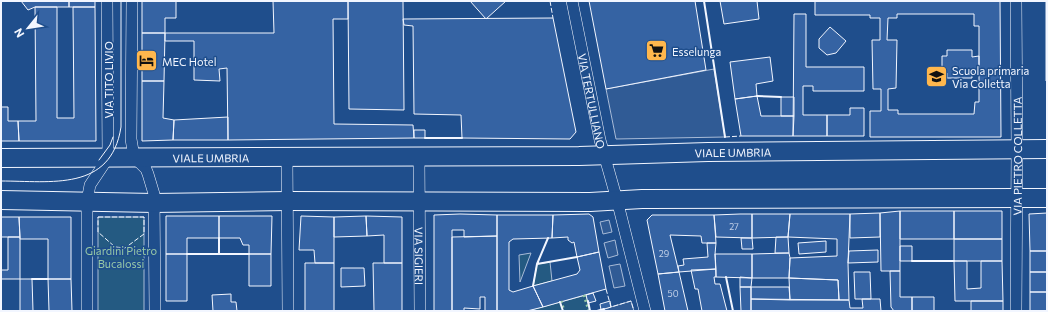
<svg xmlns="http://www.w3.org/2000/svg" width="1048" height="312" font-family="Commissioner,sans-serif">
<style>
.green{fill:#245a82;stroke:#a8bbd7}
.parking{fill:#305b95;stroke:#a8bbd7}
.building{fill:#3563a3;stroke:#f2f6ff;fill-rule:evenodd}
.lines{fill:none;stroke-linecap:round;stroke-linejoin:round}
.minor-casing{stroke:#f2f6ff;stroke-width:12}
.primary-casing{stroke:#f2f6ff;stroke-width:20}
.minor{stroke:#1f4e8c;stroke-width:11}
.primary{stroke:#1f4e8c;stroke-width:18}
.tram{stroke:#f2f6ff;stroke-width:1}
.hedge{stroke:#97c8a6;stroke-width:3;stroke-dasharray:2 3;stroke-linecap:butt}
.fence{stroke:#f2f6ff;stroke-width:1;stroke-dasharray:5 2;stroke-linecap:butt}
.wall{stroke:#f2f6ff;stroke-width:2}
.labels{text-anchor:middle;dominant-baseline:central;stroke-width:3;stroke-linejoin:round;paint-order:stroke}
.number-label{font-size:9px;fill:#c3d1e8}
.poi-label{font-size:11px;fill:#f2f6ff;stroke:#1f4e8c;text-anchor:start}
.street-label{font-size:11px;fill:#f2f6ff;stroke:#1f4e8c}
.park-label{font-size:11px;fill:#97c8a6;stroke:#1f4e8c}
</style>
<rect width="100%" height="100%" fill="#1f4e8c"/>
<path class="green" d="M98,217h46v94h-46z
M531,253l-11,29 -1,-27z
M550,262l2,19 -19,5 4,-22z
M586,295l4,16h-63z"/>
<path class="parking" d="M714,69l11,68 -109,2 -10,-50z
M609,220l3,12 -9,2 -3,-12z
M615,240l3,15 -10,3 -4,-15z
M620,264l5,22 -11,2 -5,-22z
M631,301l3,10h-32l-1,-1z"/>
<path class="building" d="M21,1h48v6h-34l-7,3z
M69,1h26v6h-26z
M142,1h34v17h-11v15h-23z
M273,1h75v18h-15l1,105 79,1 1,13 -186,2 -1,-72 -8,1 1,12 -26,-1v-39h-29v-8h109z
M348,1h55l1,109 -55,-1z
M470,1h36l-20,18z
M589,1h106l11,69 -100,19z
M720,1h37l2,18 -35,5z
M815,1h185l1,136h-131v-26h11v-22h-8l-1,-49h8v-22h-10v-3h-55zM897,14h77v12h5v76h-4l-1,12h-76v-4h-10v-21l8,-1 1,-48h-10l1,-22h9z
M1046,1h1v80h-1z
M35,7h22v111h17l-1,-111h22l1,134h-77l-1,-20h18z
M794,14h12v53h58v24h-51v-5h-10v29h24v21h-34z
M553,18l23,114 -6,7 -108,-1 -1,-23 -47,-1 -1,-88 -9,-1 -1,-6z
M830,27l16,14 -10,12 -9,2 -8,-7v-9z
M142,33h23l-1,48h-22z
M947,50h25v7l7,-1v17h-7v5h-25v-5h-5v-17h5z
M770,57l3,24 -17,3 1,12 -22,3 -5,-37z
M142,81h22l-1,37 11,2 -1,20 -31,1z
M757,96l4,20h33l-1,20h-52l-6,-37z
M781,97h13v19h-13z
M1,107h7v14h10l1,20h-18z
M850,108h14v28h-37v-21h23z
M228,117v23h-55l1,-20z
M414,130h11v8h-11z
M900,211h54v28h-54z
M900,211v60h-19l-1,-58z
M954,211h48v28h-48z
M880,213v24l-30,1v-24z
M1047,213v38h-17l-1,-37z
M460,214l37,1v21l-33,1v-7h-12v81h-18v-96z
M589,214l4,3 6,35 -22,5 -3,-15 -2,1 -4,-3v-3l-16,1 1,-23z
M740,214h12v24l-36,-1 -2,-22z
M752,214h38l-2,23 -36,1z
M790,214h60l-2,49 1,37h-10l-1,-20 -49,-2 1,-20 47,-2v-17l-49,-2z
M497,215h56l-1,23 -39,1 -4,3v48l4,2 20,-6 10,21 -16,4h-30z
M652,215h62l2,28h-14l-1,-7 -31,-1 9,37 -21,2 -11,-54z
M166,216h53v22h-32v16h-21z
M219,216h53l-1,38h-22v-9h-6l-3,-7h-21z
M301,216l33,1v46h-19l-1,-13h-15z
M366,216l1,20 -33,1v-20z
M366,216l36,1v46h-18v-28l-17,1z
M1,217h18l1,20h-19z
M19,217h52v62h-23v-40h-28z
M497,236v75h-12v-14h-5v12l-16,-1v3h-12v-74z
M8,237h12v42h-19v-9h7z
M776,237h12l1,16h-14z
M741,238h11l1,11h-11z
M954,239h48v22h-48z
M826,241v11l-27,2 -1,-11z
M707,243h9l-1,11 1,15 -37,3 -1,-6 6,-1 -1,-6 25,-2z
M900,246h12v15h-12z
M878,250v12l-30,1 1,-12z
M1030,251h17v21h-17z
M599,252l7,37 -63,18 -10,-21 44,-12 3,-4 -3,-13z
M789,253l1,5 -1,20h-37v-24z
M166,254h21v47h-21z
M249,254h22v32h-22z
M715,254h37v24l-36,-1z
M954,261h13v28l14,-1v-27h21l1,40h-48z
M305,263h29v48h-29z
M373,263h29v48h-28z
M341,268h23l1,18 -24,1z
M716,269v8h-2l1,7h5l7,27h-25l-4,-22h-3l-4,-19z
M890,271h10v26h12v14h-18l-3,-4z
M679,272l9,39h-23l-7,-37z
M854,272h16l1,27h-16z
M1030,272h17v20h-17z
M740,277l12,1 -1,9h-11z
M789,278l49,2 1,20h-49z
M20,279h12l1,32h-13z
M48,279h23l1,32h-23z
M740,287h11v24h-10z
M751,287h38l1,13 -39,-1z
M1030,292h17v19h-17z
M593,293l3,8 -8,2 -2,-8z
M231,294v8h5l1,9h-24l-1,-16z
M912,297h22v14h-22z
M751,299l98,1 1,8h13l-1,-9h18l1,12h-130z
M610,301l1,6 -10,3 -1,-6z
M971,301h32v10h-32z"/>
<g class="lines">
<defs>
<g id="minor">
<path d="M132,1l-1,138 3,18 12,12 2,5 6,20 1,117"/>
<path id="s1" d="M572,1l28,139 17,60 28,111"/>
<path d="M287,157l1,154"/>
<path id="s2" d="M419,157l1,154"/>
<path d="M87,311v-110l3,-16 18,-27 -1,-157"/>
<path id="s3" d="M1016,311l1,-162 -1,-148"/>
</g>
<g id="primary">
<path id="s4" d="M1,158l578,-2 129,-4 339,-3"/>
<path d="M1,200l153,3 134,-2 302,1 52,-3 405,-1"/>
</g>
</defs>
<use href="#minor" class="minor-casing"/>
<use href="#primary" class="primary-casing"/>
<use href="#minor" class="minor"/>
<use href="#primary" class="primary"/>
<path class="tram" d="M99,160l11,-15 3,-8
M1,181c50,0 110,11 120,-54v-126"/>
<path class="hedge" d="M584,295l5,16
M561,301l3,10"/>
<path class="fence" d="M550,1l3,17
M725,137l16,-1
M98,217h46v17l-19,14 -10,-1 -17,-15z
M606,289l5,18 20,-6 3,10"/>
<path class="wall" d="M704,1l21,136
M757,96l24,1
M425,138h37
M219,238v16
M187,254h62
M912,261h42
M537,264l40,-7
M726,277l7,34
M32,279h16
M533,286l4,-22 11,-26
M588,301l2,10
M560,302l3,9
M597,311l7,-2"/>
</g>
<defs>
<symbol id="supermarket-square" viewBox="-11 -11 22 22"><rect x="-9" y="-9" width="18" height="18" rx="4" fill="#ffb74d" stroke="#1f4e8c"/><path d="M-6-5.5h2.5l.6 2H6L4.5 2H-2.5L-4.4-4H-6ZM-1.5 3.2a1.3 1.3 0 1 0 .1 0ZM3 3.2a1.3 1.3 0 1 0 .1 0Z" fill="#111"/></symbol>
<symbol id="hotel-square" viewBox="-11 -11 22 22"><rect x="-9" y="-9" width="18" height="18" rx="4" fill="#ffb74d" stroke="#1f4e8c"/><path d="M-6-4.5h1.5V1H6V5H4.5V3h-9V5H-6ZM-4 0a1.8 1.8 0 1 1 3.6 0ZM.5 0V-2.5h3Q6-2.5 6 0Z" fill="#111"/></symbol>
<symbol id="school-square" viewBox="-11 -11 22 22"><rect x="-9" y="-9" width="18" height="18" rx="4" fill="#ffb74d" stroke="#1f4e8c"/><path d="M0-5L7-2L0 1L-7-2ZM-4 1L0 2.5L4 1V4Q0 6-4 4Z" fill="#111"/></symbol>
</defs>
<g fill-rule="evenodd">
<use href="#supermarket-square" x="644" y="38" width="25" height="25"/>
<use href="#hotel-square" x="134" y="48" width="25" height="25"/>
<use href="#school-square" x="924" y="64" width="25" height="25"/>
</g>
<g class="labels">
<g class="number-label">
<text x="734" y="226">27</text>
<text x="664" y="253">29</text>
<text x="673" y="293">50</text>
</g>
<g class="poi-label">
<text x="672" y="51">Esselunga</text>
<text x="162" y="61">MEC Hotel</text>
<text x="952" y="70">Scuola primaria<tspan x="952" dy="13">Via Colletta</tspan></text>
</g>
<g class="street-label">
<text transform="translate(108 80) rotate(-90)">VIA TITO LIVIO</text>
<text stroke="none"><textPath href="#s1" startOffset="102">VIA TERTULLIANO</textPath></text>
<text stroke="none"><textPath href="#s4" startOffset="732">VIALE UMBRIA</textPath></text>
<text stroke="none"><textPath href="#s3" startOffset="155">VIA PIETRO COLLETTA</textPath></text>
<text stroke="none"><textPath href="#s4" startOffset="210">VIALE UMBRIA</textPath></text>
<text stroke="none"><textPath href="#s2" startOffset="99">VIA SIGIERI</textPath></text>
</g>
<g class="park-label">
<text x="121" y="250">Giardini Pietro<tspan x="121" dy="13">Bucalossi</tspan></text>
</g>
</g>
<rect width="1048" height="312" fill="none" stroke="#f2f6ff" stroke-width="4"/>
<g transform="translate(28 28) rotate(240)" stroke="#1f4e8c" stroke-width="3" paint-order="stroke">
<path d="M0-3L7 15L0 10L-7 15Z" fill="#f2f6ff"/>
<text y="-6" font-size="11" font-weight="bold" text-anchor="middle" fill="#f2f6ff">N</text>
</g>
</svg>
